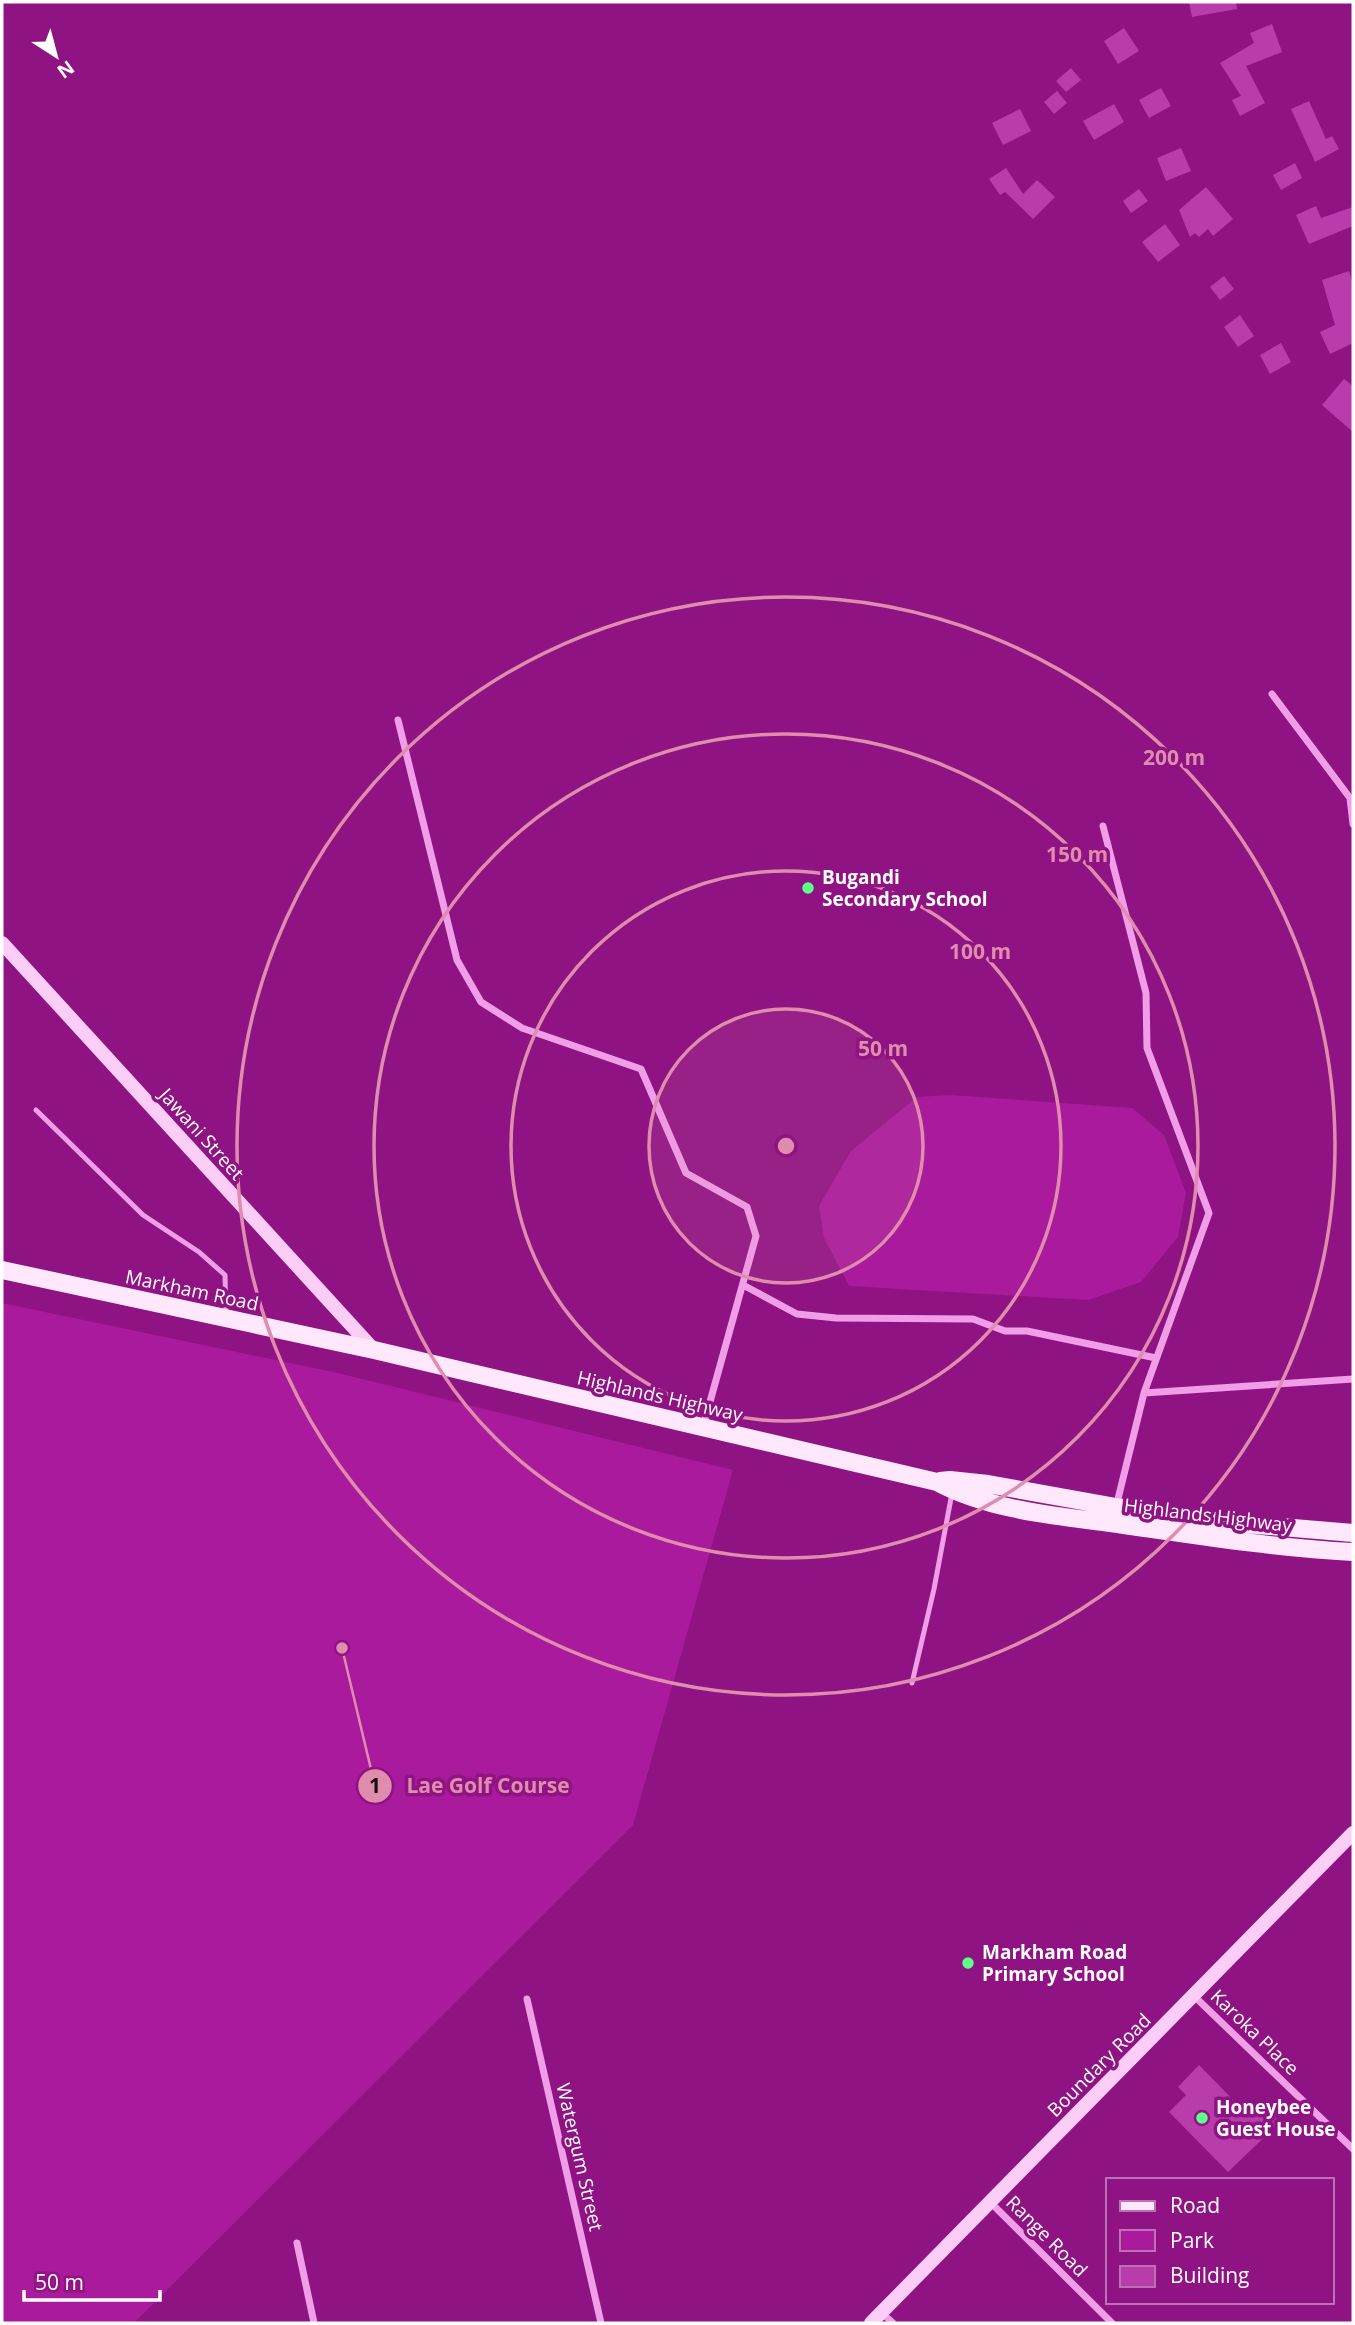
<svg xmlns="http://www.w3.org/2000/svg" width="1355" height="2325" font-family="'Open Sans',sans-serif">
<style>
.green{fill:#a91b9c}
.building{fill:#b83cab}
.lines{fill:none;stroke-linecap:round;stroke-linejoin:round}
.lane{stroke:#f19ee9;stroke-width:5}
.street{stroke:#f19ee9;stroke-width:7}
.secondary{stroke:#fccdf6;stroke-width:14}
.primary{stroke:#ffe8fb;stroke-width:18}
.ring{fill:none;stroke:#e08cad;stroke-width:3.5}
.poi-dot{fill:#5eff87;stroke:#8f1382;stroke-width:2.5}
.labels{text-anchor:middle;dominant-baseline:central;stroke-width:7;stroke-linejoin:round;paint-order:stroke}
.poi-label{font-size:19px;font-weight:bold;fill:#fff;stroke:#8f1382;text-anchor:start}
.street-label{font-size:19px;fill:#fff;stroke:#8f1382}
.centre{fill:#e08cad;stroke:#8f1382;stroke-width:3.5}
.ring-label{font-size:21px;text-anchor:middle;font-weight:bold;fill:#e08cad;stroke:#8f1382;stroke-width:7;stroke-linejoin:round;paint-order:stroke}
.leader{fill:none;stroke:#e08cad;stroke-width:2.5}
.callout-dot{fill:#e08cad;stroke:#8f1382;stroke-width:2.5}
.mark-label{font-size:21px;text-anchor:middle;font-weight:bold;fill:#111}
.callout-label{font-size:21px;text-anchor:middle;font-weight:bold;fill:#e08cad;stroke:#8f1382;stroke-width:7;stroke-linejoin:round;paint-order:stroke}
</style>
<rect width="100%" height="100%" fill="#8f1382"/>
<path class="green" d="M950,1095l182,13 32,27 22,58 -8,44 -37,45 -53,18 -239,-14 -25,-48 -5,-32 32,-55 66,-54z
M2,1303l336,70 395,97 -100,355 -499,498h-132z"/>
<path class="building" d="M1189,2h47l1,7 -45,8z
M1272,24l10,28 -36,14 19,37 -25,13 -8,-16 9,-4 -21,-33 34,-20 -4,-10z
M1124,28l15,23 -21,13 -14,-23z
M1071,68l10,12 -15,12 -10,-11z
M1161,88l10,18 -22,12 -10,-18z
M1057,91l10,12 -13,11 -10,-12z
M1309,101l17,38 6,-3 7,13 -24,13 -24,-53z
M1114,104l10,18 -30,18 -11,-19z
M1020,109l11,22 -28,14 -11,-22z
M1181,148l10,23 -25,10 -9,-23z
M1295,163l7,15 -21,12 -8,-15z
M1006,168l17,26 14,-14 18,17 -22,22 -28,-27 -5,3 -11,-16z
M1206,187l27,32 -20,17 -5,-7 -9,8 -4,-4 -5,4 -11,-27z
M1139,189l9,12 -17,12 -8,-12z
M1316,206l5,12 32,-11v19l-44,18 -13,-29z
M1165,224l15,21 -22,17 -16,-20z
M1349,271l4,14v58l-23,11 -10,-22 15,-7 -13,-45z
M1224,276l10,13 -14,11 -10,-13z
M1240,315l14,21 -16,11 -14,-20z
M1281,343l10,19 -21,12 -10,-19z
M1344,379l9,7v46l-31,-27z
M1199,2065l51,52 13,-13 17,18 -52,50 -59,-60 17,-17 -8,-8z"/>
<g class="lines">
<path class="lane" d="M36,1110l107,105 56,37 26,23 1,40
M912,1683l22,-94 18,-96"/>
<path class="street" d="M1272,694l78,104 3,26
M398,720l59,240 24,42 41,26 119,41 45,104 61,34 9,29 -53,191
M1103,826l43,167 1,55 62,165 -65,180 -28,114
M743,1285l54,29 39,4 137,1 32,12h22l129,27
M1144,1393l209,-14
M1194,1996l159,153
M527,1999l74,324
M990,2202l122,121
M297,2243l17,80
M882,2313l11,10"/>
<path class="secondary" d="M2,943l372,407
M871,2323l482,-490"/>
<path class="primary" d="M2,1270l372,80 563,132c56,30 125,34 187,43 76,11 152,23 229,27
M940,1481l10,-1 38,4 128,23 105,15 132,11"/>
</g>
<circle cx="786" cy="1146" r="137" fill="#e08cad" fill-opacity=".12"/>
<g class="ring">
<circle cx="786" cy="1146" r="137"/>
<circle cx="786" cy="1146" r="275"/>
<circle cx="786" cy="1146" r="412"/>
<circle cx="786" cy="1146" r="549"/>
</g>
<g class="poi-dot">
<circle cx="808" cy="888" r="7"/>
<circle cx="968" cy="1963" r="7"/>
<circle cx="1202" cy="2118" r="7"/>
</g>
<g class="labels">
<g class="poi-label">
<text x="822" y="877">Bugandi<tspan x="822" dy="22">Secondary School</tspan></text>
<text x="982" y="1952">Markham Road<tspan x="982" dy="22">Primary School</tspan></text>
<text x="1216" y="2107">Honeybee<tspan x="1216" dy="22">Guest House</tspan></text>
</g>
<g class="street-label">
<text transform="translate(202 1134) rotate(48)">Jawani Street</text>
<text transform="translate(192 1290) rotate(12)">Markham Road</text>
<text transform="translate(660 1396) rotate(13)">Highlands Highway</text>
<text transform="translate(1208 1515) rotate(7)">Highlands Highway</text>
<text transform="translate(1255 2032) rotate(44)">Karoka Place</text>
<text transform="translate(1099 2065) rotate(-45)">Boundary Road</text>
<text transform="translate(580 2157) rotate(77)">Watergum Street</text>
<text transform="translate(1047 2236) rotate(45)">Range Road</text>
</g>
</g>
<circle cx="786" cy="1146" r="10" class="centre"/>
<g class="ring-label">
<text x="1174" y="765">200 m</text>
<text x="1077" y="862">150 m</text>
<text x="980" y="959">100 m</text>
<text x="883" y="1056">50 m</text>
</g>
<path class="leader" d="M342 1648L375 1786"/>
<g class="callout-dot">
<circle cx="342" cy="1648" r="7"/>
<circle cx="375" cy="1786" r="18"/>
</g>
<g class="mark-label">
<text x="375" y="1793">1</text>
</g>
<g class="callout-label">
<text x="488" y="1793">Lae Golf Course</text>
</g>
<rect width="1355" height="2325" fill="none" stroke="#ffffff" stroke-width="7"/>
<rect x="1106" y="2178" width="228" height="126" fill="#8f1382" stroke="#bc71b4" stroke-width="2"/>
<rect x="1120" y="2201" width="35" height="10" fill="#ffe8fb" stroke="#bc71b4" stroke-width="2"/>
<text x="1170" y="2213" font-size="21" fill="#ffffff">Road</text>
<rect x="1120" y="2230" width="35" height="21" fill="#a91b9c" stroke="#bc71b4" stroke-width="2"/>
<text x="1170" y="2248" font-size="21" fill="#ffffff">Park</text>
<rect x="1120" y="2266" width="35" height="21" fill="#b83cab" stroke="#bc71b4" stroke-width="2"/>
<text x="1170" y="2283" font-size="21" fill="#ffffff">Building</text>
<g transform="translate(56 56) rotate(144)" stroke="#8f1382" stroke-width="5" paint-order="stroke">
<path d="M0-5L12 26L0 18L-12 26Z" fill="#ffffff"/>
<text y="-10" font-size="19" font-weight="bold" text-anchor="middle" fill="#ffffff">N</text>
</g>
<path d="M24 2290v10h136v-10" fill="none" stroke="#ffffff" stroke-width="3.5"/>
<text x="35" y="2290" font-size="21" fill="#ffffff" stroke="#8f1382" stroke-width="5" paint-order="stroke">50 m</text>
</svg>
